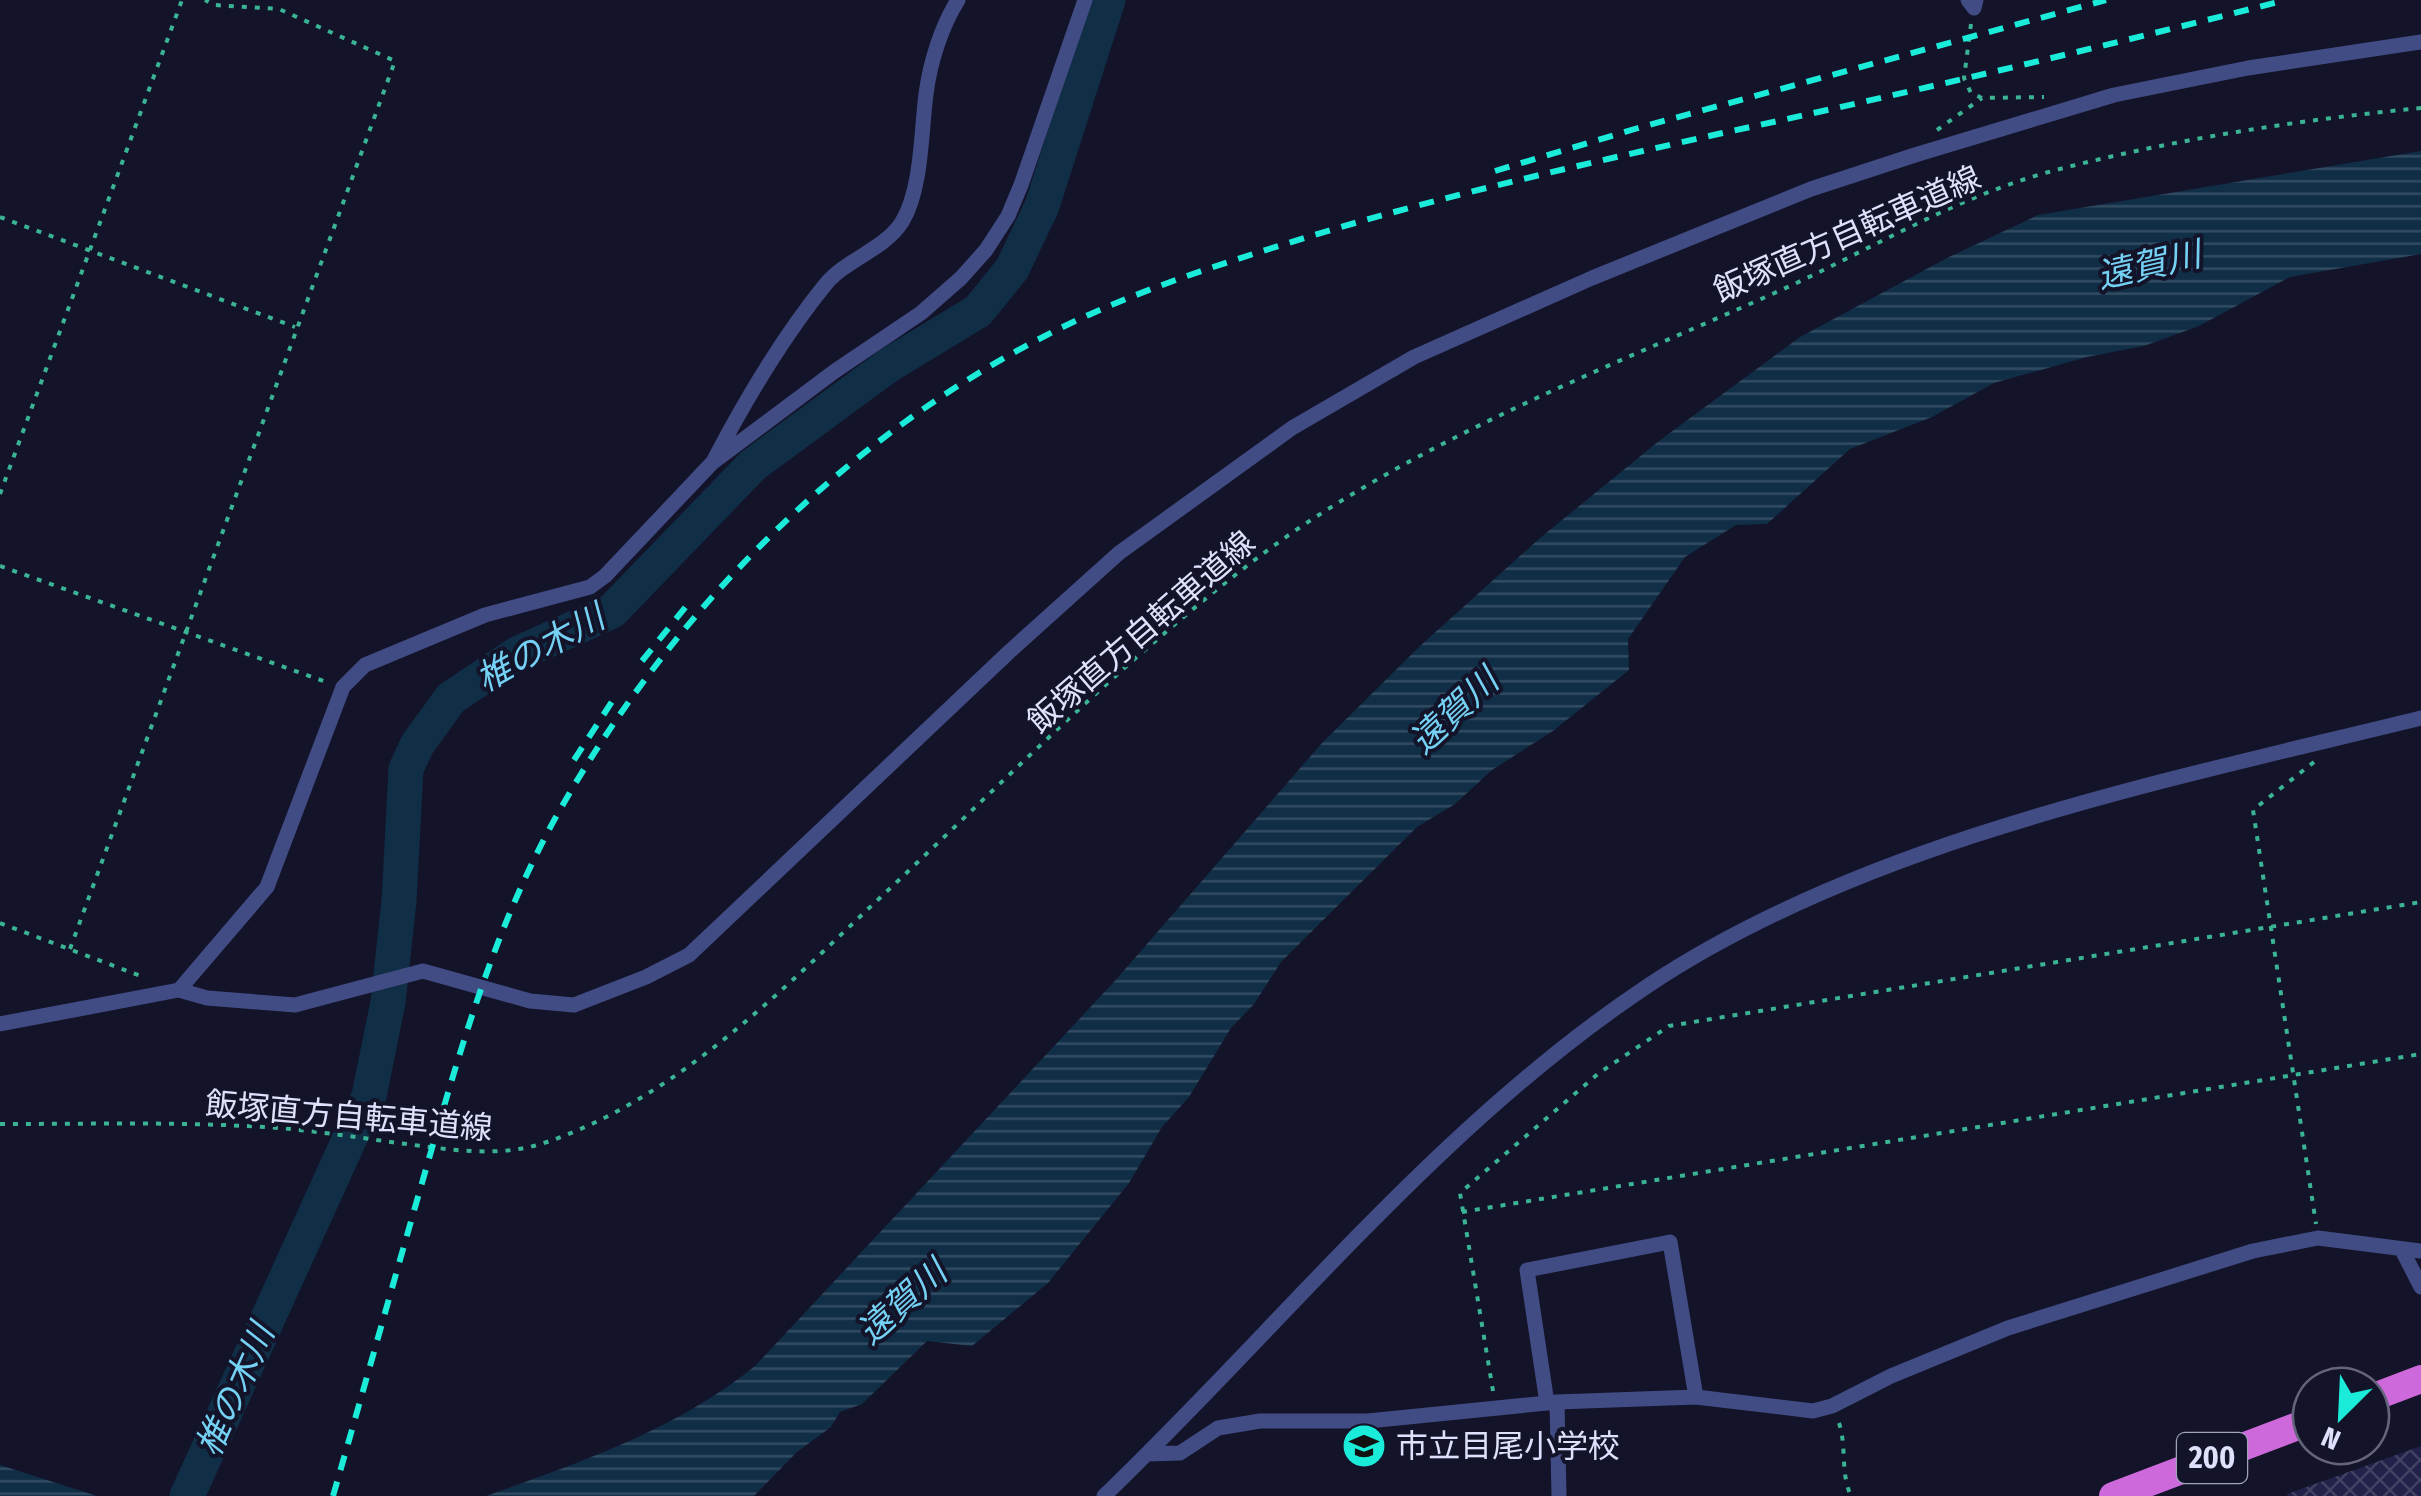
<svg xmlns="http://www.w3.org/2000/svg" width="2421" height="1496" font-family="'Fira Sans Condensed','Noto Sans JP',sans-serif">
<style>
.water{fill:url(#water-rules)}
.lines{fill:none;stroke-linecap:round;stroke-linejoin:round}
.river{stroke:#102e46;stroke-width:35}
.building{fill:url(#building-cross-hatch)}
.path{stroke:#3bb395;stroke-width:4;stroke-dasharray:5 8;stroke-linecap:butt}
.minor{stroke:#424c84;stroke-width:15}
.trunk{stroke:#ce69db;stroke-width:28}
.rail{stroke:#1becda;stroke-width:6;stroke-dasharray:15 12;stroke-linecap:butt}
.labels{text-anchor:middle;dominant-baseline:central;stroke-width:8;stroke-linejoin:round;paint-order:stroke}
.shield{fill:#131329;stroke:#a1a2bd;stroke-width:2.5}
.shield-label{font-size:30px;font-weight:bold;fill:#dee0fc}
.street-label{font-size:32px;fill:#dee0fc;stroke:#131329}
.poi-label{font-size:32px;fill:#dee0fc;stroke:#131329;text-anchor:start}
.water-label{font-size:35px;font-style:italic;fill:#75d1f3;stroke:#131329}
</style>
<defs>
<pattern id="water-rules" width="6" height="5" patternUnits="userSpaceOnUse" patternTransform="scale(2.5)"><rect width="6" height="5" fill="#102e46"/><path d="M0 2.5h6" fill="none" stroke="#324c62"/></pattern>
<pattern id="building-cross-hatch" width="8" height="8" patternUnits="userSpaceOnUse" patternTransform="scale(2.5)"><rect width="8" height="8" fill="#212149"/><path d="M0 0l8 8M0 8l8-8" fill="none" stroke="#414164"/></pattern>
</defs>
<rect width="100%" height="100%" fill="#131329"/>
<path class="water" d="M2421,151v103l-131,23 -91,49 -55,20 -57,11 -93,26 -62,34 -82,32 -83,75 -31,1 -51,32 -57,82 1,31 -76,61 -61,39 -37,34 -38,23 -136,135 -27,42 -23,24 -42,69 -27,30 -33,56 -81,100 -76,63 -45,-5 -65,63 -22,8 -9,15 -34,25 -43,44h-268c95,-34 190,-66 269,-130l358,-383 209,-240 98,-97 120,-108 119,-97 141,-104 147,-79 91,-43z
M0,1465l97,31h-97z"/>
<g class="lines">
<path class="river" d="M187,1496l182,-400 19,-94 11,-101 7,-132 11,-24 34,-47 66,-44 95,-43 141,-146 136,-100 89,-54 34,-42 30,-63 66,-206"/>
</g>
<path class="building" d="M2421,1446v50h-133l-1,-2z"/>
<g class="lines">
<path class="path" d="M1971,24l-7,54 7,15 11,5 62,-1
M1937,130l45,-32
M0,217l295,110
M0,494l182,-494
M0,566l329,117
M2314,762l-61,48 63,414
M0,923l146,55
M70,949l325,-888 -116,-52 -65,-4 -9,-5
M0,1124c82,0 165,-2 247,2 50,2 101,10 151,17 50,6 100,16 149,-1 126,-43 226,-143 320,-232 90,-84 178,-172 271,-254 52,-45 104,-89 161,-128 149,-100 317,-164 480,-237 91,-41 180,-96 277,-121 119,-31 242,-50 365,-62
M1462,1212l959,-158
M1493,1391l-33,-198 139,-120 70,-47 752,-124
M1839,1423c8,24 1,49 12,73"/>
<path class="minor" d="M1968,0l6,8 2,-8
M714,460c32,-61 68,-122 111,-175 21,-26 59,-35 77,-63 20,-33 19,-90 24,-128 4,-31 15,-67 32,-94
M179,990l88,-103 76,-200 22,-22 120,-50 105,-28 15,-11 107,-113 123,-92 86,-58 40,-35 25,-28 22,-34 13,-31 64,-185
M0,1024l179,-34 28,8 88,7 128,-34 107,30 44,4 72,-28 43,-22 320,-303 110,-99 173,-125 122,-71 178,-79 219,-89 104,-34 199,-60 134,-27 173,-26
M2402,1250l19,37
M1557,1402l2,94
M1547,1403l-20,-133 143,-28 26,155
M1147,1454l33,-1 38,-25 42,-7h108l189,-19 139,-5 117,14 19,-5 59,-30 117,-48 245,-77 65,-13 103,13
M1104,1496c179,-172 337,-373 545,-511 218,-145 520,-205 772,-267"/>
<path class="trunk" d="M2371,1398l50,-19
M2113,1496l198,-75"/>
<path class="rail" d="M1495,171l143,-43 468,-128
M642,661l50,-62
M574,760l41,-63
M333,1496c30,-104 59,-209 89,-313 36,-126 71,-253 135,-368 116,-207 297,-388 512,-491 69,-33 142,-57 216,-80 143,-45 287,-77 433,-110 190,-41 380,-86 568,-134"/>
</g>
<defs>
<symbol id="school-disc" viewBox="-11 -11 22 22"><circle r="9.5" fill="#1becda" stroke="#131329"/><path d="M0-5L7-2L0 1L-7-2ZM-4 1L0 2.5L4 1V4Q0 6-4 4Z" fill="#111"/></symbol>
</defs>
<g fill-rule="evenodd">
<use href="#school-disc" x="1339" y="1421" width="50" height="50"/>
</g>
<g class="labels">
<rect class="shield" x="2177" y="1433" width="70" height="50" rx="8"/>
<g class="shield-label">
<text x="2212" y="1458">200</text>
</g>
<g class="street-label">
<text transform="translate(1847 234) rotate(-24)">飯塚直方自転車道線</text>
<text transform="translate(1141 632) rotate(-41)">飯塚直方自転車道線</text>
<text transform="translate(349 1116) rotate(5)">飯塚直方自転車道線</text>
</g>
<g class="poi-label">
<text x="1396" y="1446">市立目尾小学校</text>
</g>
<g class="water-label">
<text transform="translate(2149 265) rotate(-13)">遠賀川</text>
<text transform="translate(540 648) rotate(-29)">椎の木川</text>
<text transform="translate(1454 711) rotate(-43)">遠賀川</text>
<text transform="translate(902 1302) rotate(-42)">遠賀川</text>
<text transform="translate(235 1390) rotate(-66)">椎の木川</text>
</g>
</g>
<g transform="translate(2341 1416) rotate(204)"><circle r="48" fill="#131329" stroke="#64657d" stroke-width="2.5"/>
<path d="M0-8L18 38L0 25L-18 38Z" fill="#1becda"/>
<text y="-15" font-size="28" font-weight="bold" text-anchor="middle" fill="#dee0fc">N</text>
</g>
</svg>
